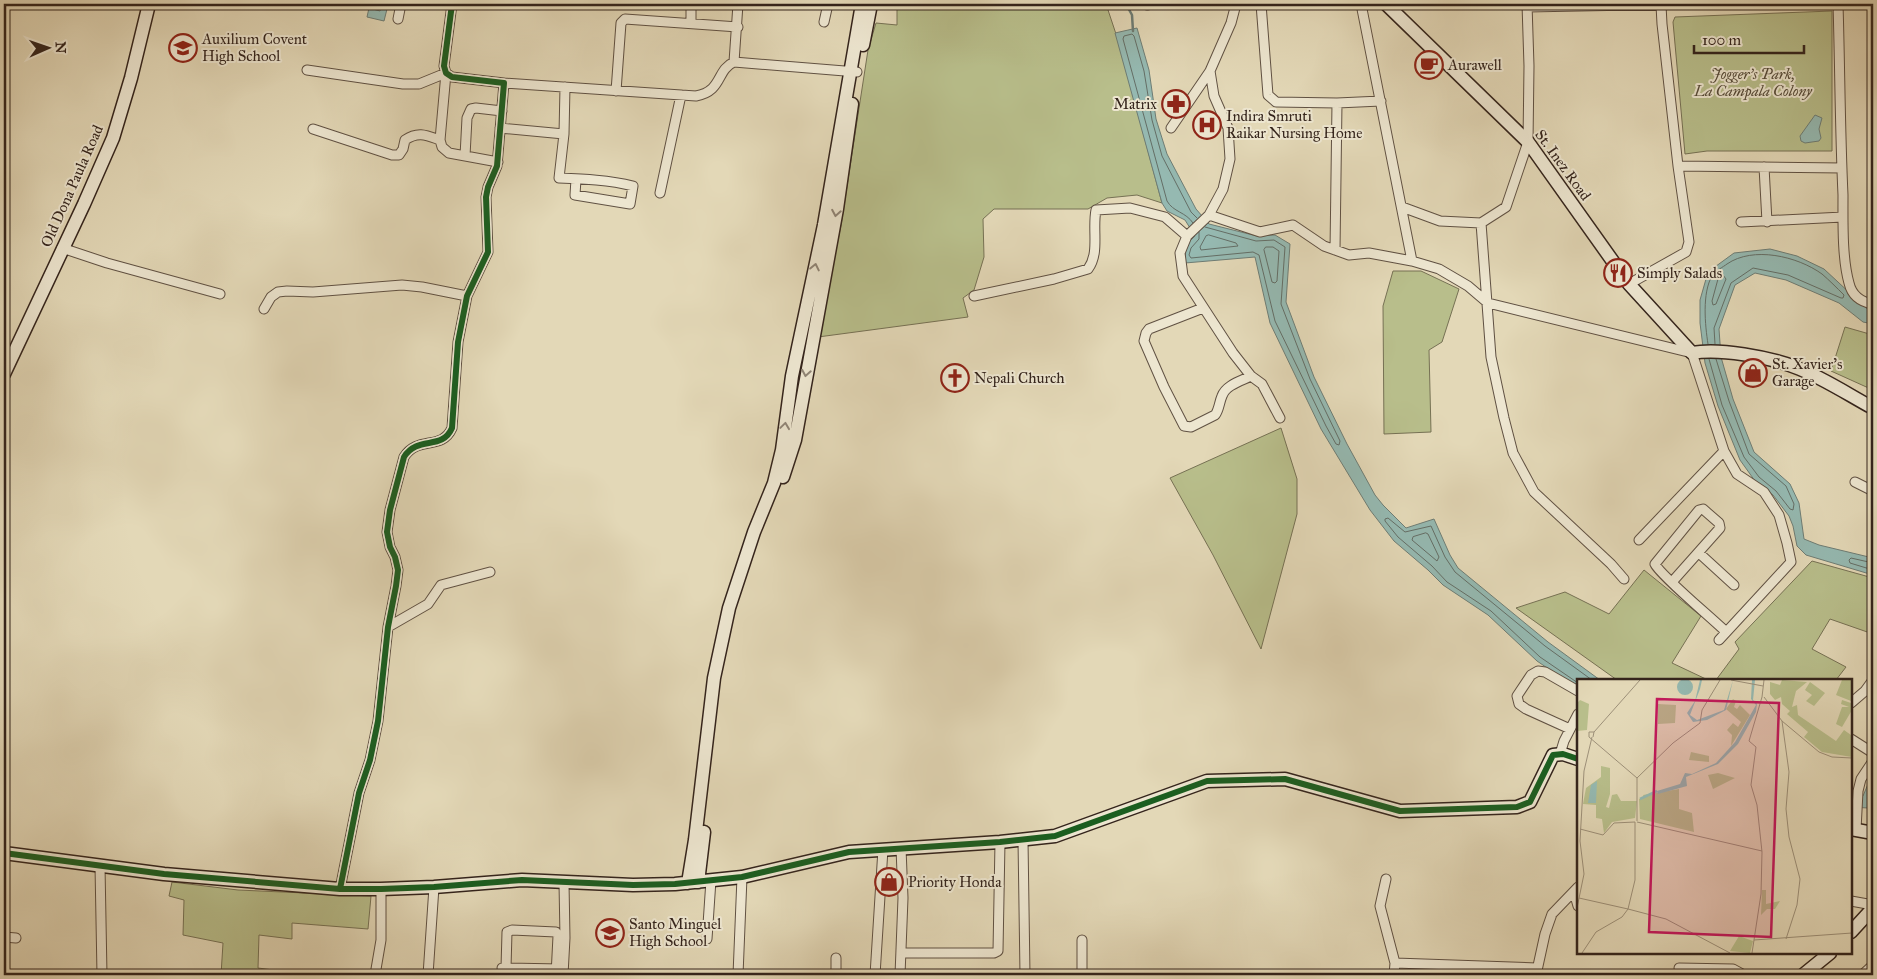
<svg xmlns="http://www.w3.org/2000/svg" width="1877" height="979" font-family="'IM FELL Great Primer',serif">
<style>
.green{fill:#b8be8b;stroke:#767154}
.water{fill:#95b9b1;stroke:#6e7d75}
.lines{fill:none;stroke-linecap:round;stroke-linejoin:round}
.shore{stroke:#646e66;stroke-width:1}
.stream{stroke:#6e7d75;stroke-width:2.5}
.street-casing{stroke:#605143;stroke-width:11}
.secondary-casing{stroke:#34241c;stroke-width:15}
.street{stroke:#ede6d0;stroke-width:9}
.secondary{stroke:#ede6d0;stroke-width:12}
.cycleway-casing{stroke:#ede6d0;stroke-width:9}
.cycleway{stroke:#1b5e20;stroke-width:6}
.oneway{stroke:#908576}
.labels{text-anchor:middle;dominant-baseline:central;stroke-width:4;stroke-linejoin:round;paint-order:stroke}
.poi-label{font-size:15px;fill:#34241c;stroke:#ede6d0;text-anchor:start}
.park-label{font-size:15px;font-style:italic;fill:#554a38;stroke:#ede6d0}
.street-label{font-size:15px;fill:#34241c;stroke:#ede6d0}
.inset-river{fill:none;stroke:#95b9b1;stroke-width:2.5}
.inset-road{fill:none;stroke:#9d9079;stroke-width:1}
.view{fill:#c2185b;fill-opacity:0.15;stroke:#c2185b;stroke-width:2.5}
.inset-edge{fill:none;stroke:#34241c;stroke-width:2.5}
</style>
<rect width="100%" height="100%" fill="#e3d8b7"/>
<filter id="stains"><feTurbulence type="fractalNoise" baseFrequency=".004" numOctaves="4"/><feColorMatrix values="0 0 0 0 .2 0 0 0 0 .09 0 0 0 0 .02 0 0 0 .5 -.17"/></filter>
<radialGradient id="worn" r=".72"><stop offset=".6" stop-color="#630" stop-opacity="0"/><stop offset="1" stop-color="#630" stop-opacity=".3"/></radialGradient>
<path class="green" d="M885,4h221l13,39 43,160 -25,-8 -30,3 -19,11h-94l-11,10 1,38 -10,33 -11,8 5,19 -150,20 23,-112 27,-175 8,-27 21,2v-18z
M1832,11v140h-125l-22,3 -12,-132 2,-5z
M1393,271h28l38,18 -17,53 -13,8 2,82 -47,2 -1,-128z
M1845,327l28,8v55l-42,-19z
M1281,428l16,51v35l-36,135 -48,-94 -43,-77z
M1812,561l61,17 -3,17 3,2v37l-43,-15 -18,30 34,18 -10,13h-120l23,-31 -4,-7z
M1644,570l57,46 -29,47 36,17h-91l-101,-72 49,-16 44,22z
M172,882l66,8 133,6 -3,33 -76,-6v16l-33,-4 -1,33 23,3v4h-60l2,-32 -40,-8 1,-35 -15,-4z"/>
<path class="water" d="M369,8l11,3 1,-3 6,1 -3,12 -17,-4z
M1137,28l12,42 7,49 11,35 29,55 13,15 48,12 18,-1 15,9 -4,58 28,75 33,67 28,51 8,10 23,23 28,-9 16,36 8,13 90,74 52,38h-22v9l-41,-28 -49,-46 -45,-30 -15,-15 -34,-29 -24,-31 -49,-81 -51,-106 -15,-66 -70,6 1,-18 9,-9 -10,-16 -18,-9 -5,-8 -47,-170z
M1815,115l7,3 -3,11 2,9 -2,3 -14,2 -4,-2 -1,-5z
M1770,249l27,7 27,13 42,39 7,1v15l-10,-2 -24,-19 -53,-23 -31,-7 -20,12 -16,44 2,28 12,42 21,53 36,32 9,19 5,36 15,6 54,13v17l-67,-20 -9,-9 -4,-20 -4,-10 -16,-21 -18,-14 -15,-21 -22,-54 -13,-43 -5,-40v-23l8,-28 26,-19z
M1873,772v22l-5,14 -17,-1v-11h12z"/>
<g class="lines">
<path class="shore" d="M1193,223c-7,-11 -20,-11 -26,-22l-44,-162 1,-3 8,-2 2,2 10,35 8,49 10,36 29,56 6,6
M1199,232v7l-8,9 -2,7 2,3 62,-6 6,3 16,66 51,105 10,18 3,1 1,-4 -30,-62 -29,-75 4,-57 -11,-7 -18,1 -51,-14
M1209,235l27,8 2,3 -37,4 -1,-3 6,-11z
M1266,247h7l6,4 -2,30 -2,2 -3,-1 -8,-32z
M1723,275l3,4 -10,25 -3,1 -1,-4 6,-22z
M1708,344c-3,-19 -6,-51 4,-68 3,-5 11,-9 15,-12 26,-18 70,-8 95,10 7,6 15,14 22,21l-1,3h-2l-53,-23 -35,-7 -22,15 -17,45 1,16
M1709,359l13,46 22,52 15,20 17,14 14,18 3,1 1,-6 -8,-18 -37,-32 -20,-53 -13,-42
M1426,533l2,1 11,23 -2,4 -25,-21 1,-3z
M1873,563l-22,-5 -2,2 1,3 23,7
M1578,683l-38,-26 -49,-46 -44,-29 -15,-16 -34,-29 -13,-16v-2l3,-1 17,14 26,-6 14,31 10,15 90,74 47,34"/>
<path class="stream" d="M1126,4l6,11 1,16"/>
<defs>
<path id="street" d="M1236,4l-5,19 -21,48 4,25 14,32 2,31 -7,30 -14,26 -22,21 -7,17 3,23 50,77 18,23 11,8 18,34
M1261,4l7,91 8,7 61,1 44,-2
M1361,4l51,257
M1838,4c2,64 2,128 5,191 0,27 -1,63 6,88 3,13 12,19 24,21
M1147,5l5,-1
M1527,7l160,-3
M398,19l3,-15
M691,22v-18
M824,22l4,-18
M734,62l4,-58
M307,70l96,14h16l27,-11 -6,67 2,7 7,6 49,9
M504,83l192,13c27,-5 20,-26 38,-34l123,10
M565,87l-1,47 -5,44c25,1 50,2 74,8l-3,18 -55,-9 1,-16
M616,91l5,-68 4,-4 113,8
M500,128l64,6
M1171,128l39,-57
M313,129l79,26h7l4,-6 2,-9c13,-9 21,-5 35,0
M465,156l2,-38 4,-9 5,-1 26,3
M1678,166l164,2
M1764,167l3,55
M660,193l21,-98
M1402,207l38,14 41,2 25,-16 22,-65 1,-76 -2,-62
M1209,215l51,17 33,-7 31,21 25,9 20,-2 43,8 27,8 29,17 20,17 204,50 32,98 -85,89
M1741,222l102,-5
M1481,223l10,134 13,61 9,35 21,39 77,72 13,15
M62,248l45,15 113,31
M1335,250l2,-147
M1629,284l57,-32 3,-10 -11,-76 -16,-142 -1,-19
M974,296l80,-17 34,-10c12,-16 4,-40 8,-59l34,-2 35,9 22,19
M1203,308l-54,21 -3,4 -2,8 20,46 20,39 7,1 24,-12c4,-5 4,-12 7,-19 4,-11 19,-15 29,-20
M264,309l7,-12 7,-5 9,-1 26,1 89,-7 20,2 45,9
M1855,482l18,9
M1699,553l35,32
M1672,582l48,-54 -1,-5 -16,-14 -4,1 -44,54c5,11 59,56 71,68
M388,627l40,-23 13,-19 49,-13
M1719,640l72,-78 -4,-19 -8,-28 -15,-23 -27,-18 -13,-23
M1851,703l14,-12 8,-11
M1570,729l-44,-20 -7,-5 -2,-8 14,-21 7,-4 7,1 33,19
M1851,739l22,14
M1560,754l4,-13 14,-27
M1856,830l2,-39 3,-12 12,-18
M1023,840l2,135
M100,866l2,109
M1386,879l-6,27 15,57
M340,889l19,-96 11,-33 8,-39 10,-94 8,-41 2,-16 -3,-13 -5,-10 -3,-15 3,-22 14,-53c14,-22 38,-6 48,-29l6,-86 9,-46 21,-44 -2,-55 2,-10 9,-21 7,-83 -52,-6 -6,-4 -2,-7 8,-62
M1574,892l4,14
M1851,901l22,4
M4,937l12,1
M707,939l4,-59
M1082,940v35
M902,953h92l4,-2 2,-109
M502,968l59,1
M506,968l1,-36 5,-2 44,2 2,4 -2,39
M1679,968l54,1 11,6
M375,975l6,-35v-51
M428,975l6,-88
M563,975l2,-37 -1,-55
M738,975l4,-98
M836,975v-17
M875,975l8,-126
M900,975l3,-77 -2,-50
M1394,975l1,-12 142,5
M1536,975l9,-41 7,-20 26,-27
M1862,975l11,-10"/>
<path id="secondary" d="M1386,4l142,138 101,142 63,69c28,-5 76,4 103,14 25,9 54,28 78,41
M863,45l8,-41
M4,374l80,-170 29,-66 18,-60 18,-74
M783,477l12,-37 42,-231 15,-105
M1851,829l22,4
M4,853l160,21 176,15h41l53,-2 88,-7 111,5 42,-1 67,-7 107,-25 151,-10 55,-6 152,-55 78,-2 115,32 117,-4 13,-5 23,-47 10,-1 15,5
M698,882l6,-50
M688,883l7,-43 19,-162 15,-70 25,-76 20,-49 8,-33 10,-74 32,-151 38,-221
M1851,932l22,-24
M1803,975l27,-22"/>
</defs>
<use href="#street" class="street-casing"/>
<use href="#secondary" class="secondary-casing"/>
<use href="#street" class="street"/>
<use href="#secondary" class="secondary"/>
<defs>
<path id="cycleway" d="M4,853l160,21 176,15h41l53,-2 88,-7 111,5 42,-1 67,-7 107,-25 151,-10 55,-6 152,-55 78,-2 115,32 117,-4 13,-5 23,-47 10,-1 15,5
M340,889l19,-96 11,-33 8,-39 10,-94 8,-41 2,-16 -3,-13 -5,-10 -3,-15 3,-22 14,-53c14,-22 38,-6 48,-29l6,-86 9,-46 21,-44 -2,-55 2,-10 9,-21 7,-83 -52,-6 -6,-4 -2,-7 8,-62"/>
</defs>
<use href="#cycleway" class="cycleway-casing"/>
<use href="#cycleway" class="cycleway"/>
</g>
<defs><path id="oneway-chevron" d="M-2-3.5L2.5 0L-2 3.5" fill="none" stroke-width="1.6" stroke-linecap="round" stroke-linejoin="round" transform="scale(1.25)"/></defs>
<g class="oneway">
<use href="#oneway-chevron" transform="translate(836 213) rotate(100)"/>
<use href="#oneway-chevron" transform="translate(815 267) rotate(-78)"/>
<use href="#oneway-chevron" transform="translate(806 373) rotate(100)"/>
<use href="#oneway-chevron" transform="translate(785 426) rotate(-82)"/>
</g>
<defs>
<symbol id="school-ring" viewBox="-11 -11 22 22"><circle r="9.5" fill="#ede6d0" stroke="#8f2418" stroke-width="1.5"/><path d="M0-5L7-2L0 1L-7-2ZM-4 1L0 2.5L4 1V4Q0 6-4 4Z" fill="#8f2418"/></symbol>
<symbol id="cafe-ring" viewBox="-11 -11 22 22"><circle r="9.5" fill="#ede6d0" stroke="#8f2418" stroke-width="1.5"/><path d="M-5.5-4.5H6V0H3Q3 3.5 0 3.5H-2.5Q-5.5 3.5-5.5 0ZM3-3.2v2h1.7v-2ZM-6 4.5H4V6H-6Z" fill="#8f2418"/></symbol>
<symbol id="pharmacy-ring" viewBox="-11 -11 22 22"><circle r="9.5" fill="#ede6d0" stroke="#8f2418" stroke-width="1.5"/><path d="M-2-6h4v4h4v4h-4v4h-4v-4h-4v-4h4Z" fill="#8f2418"/></symbol>
<symbol id="hospital-ring" viewBox="-11 -11 22 22"><circle r="9.5" fill="#ede6d0" stroke="#8f2418" stroke-width="1.5"/><path d="M-5-5h3v3.5h4V-5h3V5h-3V1.5h-4V5h-3Z" fill="#8f2418"/></symbol>
<symbol id="restaurant-ring" viewBox="-11 -11 22 22"><circle r="9.5" fill="#ede6d0" stroke="#8f2418" stroke-width="1.5"/><path d="M-5-6h1v4h1v-4h1v4h1v-4h1v5L-1.5 .5V6h-2V.5L-5-1ZM5-6V6H3V1.5H1.5Q1.5-4 5-6Z" fill="#8f2418"/></symbol>
<symbol id="shop-ring" viewBox="-11 -11 22 22"><circle r="9.5" fill="#ede6d0" stroke="#8f2418" stroke-width="1.5"/><path d="M-5-2.5h2.3a2.7 3.5 0 0 1 5.4 0H5L5.5 6h-11ZM-1.5-2.5h3a1.5 2.3 0 0 0-3 0Z" fill="#8f2418"/></symbol>
<symbol id="church-ring" viewBox="-11 -11 22 22"><circle r="9.5" fill="#ede6d0" stroke="#8f2418" stroke-width="1.5"/><path d="M-1.2-6h2.4v3.5h3.3v2.4h-3.3V6h-2.4V-.1h-3.3v-2.4h3.3Z" fill="#8f2418"/></symbol>
</defs>
<g fill-rule="evenodd">
<use href="#school-ring" x="167" y="32" width="32" height="32"/>
<use href="#cafe-ring" x="1413" y="49" width="32" height="32"/>
<use href="#pharmacy-ring" x="1160" y="88" width="32" height="32"/>
<use href="#hospital-ring" x="1191" y="109" width="32" height="32"/>
<use href="#restaurant-ring" x="1602" y="257" width="32" height="32"/>
<use href="#shop-ring" x="1737" y="357" width="32" height="32"/>
<use href="#church-ring" x="939" y="362" width="32" height="32"/>
<use href="#shop-ring" x="873" y="866" width="32" height="32"/>
<use href="#school-ring" x="594" y="917" width="32" height="32"/>
</g>
<g class="labels">
<g class="poi-label">
<text x="202" y="39">Auxilium Covent<tspan x="202" dy="17">High School</tspan></text>
<text x="1448" y="65">Aurawell</text>
<text x="1157" y="104" text-anchor="end">Matrix</text>
<text x="1226" y="116">Indira Smruti<tspan x="1226" dy="17">Raikar Nursing Home</tspan></text>
<text x="1637" y="273">Simply Salads</text>
<text x="1772" y="364">St. Xavier's<tspan x="1772" dy="17">Garage</tspan></text>
<text x="974" y="378">Nepali Church</text>
<text x="908" y="882">Priority Honda</text>
<text x="629" y="924">Santo Minguel<tspan x="629" dy="17">High School</tspan></text>
</g>
<g class="park-label">
<text x="1753" y="74">Jogger's Park,<tspan x="1753" dy="17">La Campala Colony</tspan></text>
</g>
<g class="street-label">
<text transform="translate(1563 165) rotate(54)">St. Inez Road</text>
<text transform="translate(72 186) rotate(-66)">Old Dona Paula Road</text>
</g>
</g>
<g transform="translate(1577 679)">
<rect width="275" height="275" fill="#e3d8b7"/>
<path d="M205,1l25,2 -11,9 -4,16 5,-2 1,10 38,26 8,-11 7,5 1,22 -30,-5 -18,-15 4,-5 -21,-18 3,-3 -8,-7 -1,-7 -6,3 -5,-6v-12l10,3zM265,1h10l-1,21 -15,-6zM233,3l15,11 -11,13 -8,-5 6,-6 -7,-5zM156,20l3,2 -2,6 3,2 3,-4 10,10 -19,31 1,-11 -5,-5 6,-7 5,4 3,-5 -15,-13zM3,21l9,4 -2,26 -10,1v-28zM265,21l9,3 1,7 -10,17 -6,-3 6,-17h7l-8,-3zM81,25l18,1 -1,18 -17,1zM114,73l18,4v6l-20,-2zM24,87l9,2v26l-4,13 3,1 3,-13 5,-1 4,7h16l-2,17 -23,4 -8,11 -2,-14 -6,-1v-13l-13,-1 3,-16 15,-11zM141,94l17,5 -22,11 -5,-14zM102,110v20l13,4 2,19 -54,-13 -1,-20 5,-2 -1,-2zM185,211h4v14l14,-3 -5,8h-8l-6,6zM162,257l14,5 -3,12 -20,-2z" fill="#b8be8b"/>
<path d="M100 8a8 8 0 1 1 16 0a8 8 0 1 1-16 0ZM123,1h2l-2,9 -10,26 7,5 27,-10 9,-30 -7,30 -19,10 -14,2 -6,-9 8,-12zM175,1h3l-2,20 4,3 -1,9 -18,32 -20,20 -32,13 1,9 -29,8 -1,-3 23,-7 5,-11 7,1 24,-11 19,-21 21,-37 -5,-6zM20,102l-1,22h-8l3,-18z" fill="#95b9b1"/>
<path class="inset-river" d="M63,120l17,-8"/>
<path class="inset-road" d="M154,1l32,6M185,18l2,-17M187,18l18,24 37,31 13,5 20,1M205,42l7,51 -3,37 3,28 11,42 -3,26 -11,34M17,53l46,-52M16,58l1,-5h-5v5l48,41v43M60,99l36,-35 27,-20 2,-13 18,-30M60,143l125,29M3,150l23,6 11,-12 21,-1M2,219l49,11M0,229l7,-34 -4,-33 4,-70 8,-34M51,230l38,10 64,34M177,261l7,-46 1,-42 -5,-47 -6,-20 5,-38 -7,-6 13,-44M5,274l14,-21 26,-15 6,-8 7,-29v-58M175,274l2,-13 98,-7"/>
<path class="view" d="M80,20l122,4 -8,234 -122,-5z"/>
<rect width="275" height="275" class="inset-edge"/>
</g>
<rect width="1877" height="979" fill="none" stroke="#e3d8b7" stroke-width="20"/>
<rect x="5" y="5" width="1867" height="969" fill="none" stroke="#34241c" stroke-width="2.5"/>
<rect x="10" y="10" width="1857" height="959" fill="none" stroke="#34241c"/>
<g transform="translate(48 48) rotate(88)" stroke="#ede6d0" stroke-width="4" paint-order="stroke">
<path d="M0-4L9 19L0 12L-9 19Z" fill="#34241c"/>
<text y="-8" font-size="14" font-weight="bold" text-anchor="middle" fill="#34241c">N</text>
</g>
<path d="M1694 45v8h110v-8" fill="none" stroke="#34241c" stroke-width="2.5"/>
<text x="1702" y="45" font-size="15" fill="#34241c" stroke="#ede6d0" stroke-width="4" paint-order="stroke">100 m</text>
<rect width="100%" height="100%" filter="url(#stains)"/>
<rect width="100%" height="100%" fill="url(#worn)"/>
</svg>
